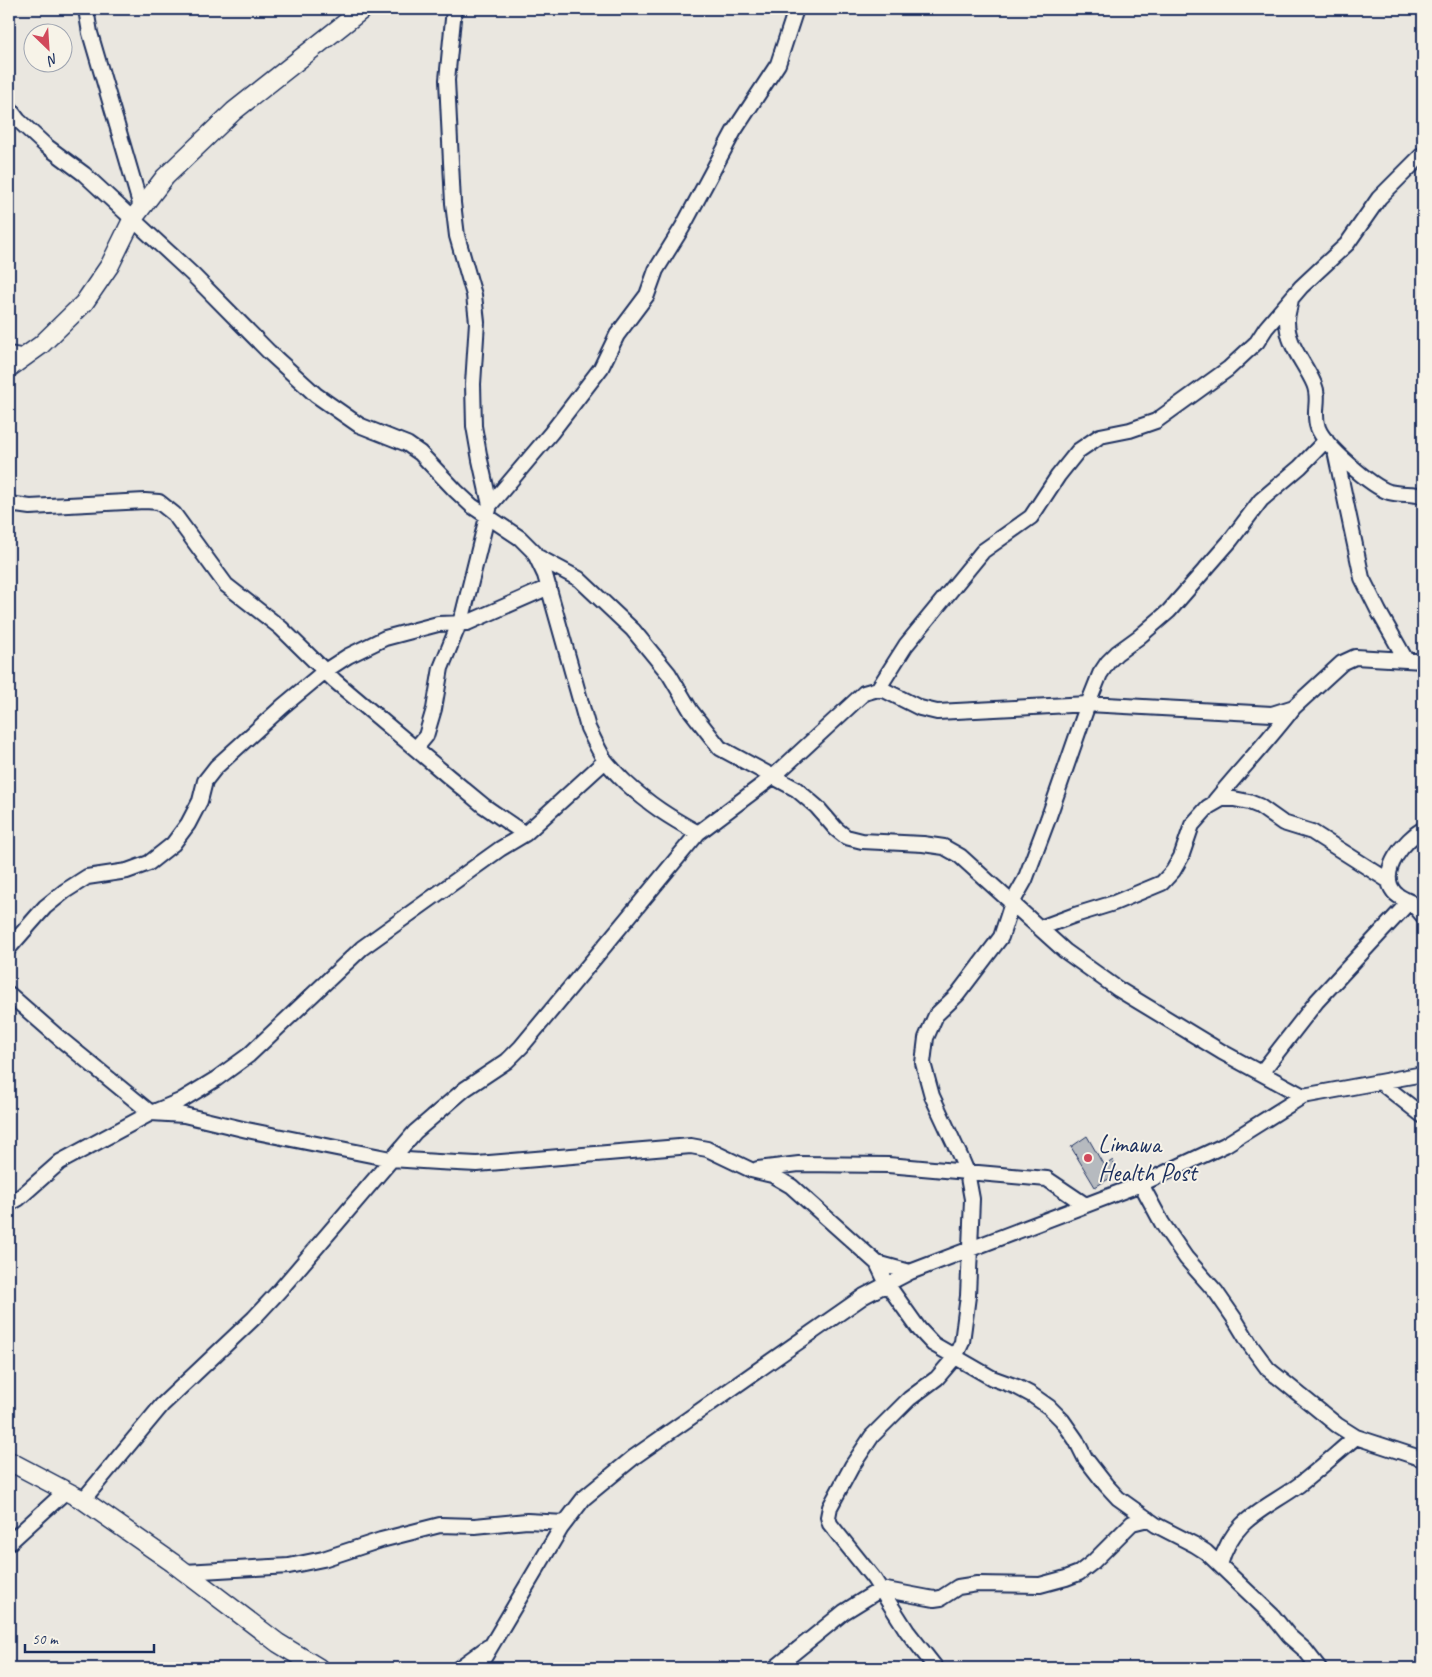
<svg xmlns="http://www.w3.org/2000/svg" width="1432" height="1677" font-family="Caveat,sans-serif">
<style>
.building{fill:#b6babf;stroke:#1b2f5e}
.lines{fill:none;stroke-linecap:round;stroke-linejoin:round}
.minor-casing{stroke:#1b2f5e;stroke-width:18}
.tertiary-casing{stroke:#1b2f5e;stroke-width:21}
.minor{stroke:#f7f3e8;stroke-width:14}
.tertiary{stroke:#f7f3e8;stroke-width:18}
.poi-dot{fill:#d1495b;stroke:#f7f3e8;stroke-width:2}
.labels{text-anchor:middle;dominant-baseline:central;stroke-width:4;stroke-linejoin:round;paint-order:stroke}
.poi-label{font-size:25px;fill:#1b2f5e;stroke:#f7f3e8;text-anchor:start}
</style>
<rect width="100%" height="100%" fill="#eae7e0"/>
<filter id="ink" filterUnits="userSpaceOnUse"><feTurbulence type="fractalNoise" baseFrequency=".02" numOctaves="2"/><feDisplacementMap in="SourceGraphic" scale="10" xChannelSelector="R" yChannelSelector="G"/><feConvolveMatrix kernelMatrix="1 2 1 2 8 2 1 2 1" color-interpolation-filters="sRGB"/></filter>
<g filter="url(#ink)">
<path class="building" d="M1087,1136l17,30 9,-6 4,14 -22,13 -24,-40z"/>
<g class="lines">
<defs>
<path id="minor" d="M86,9l4,24 51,174
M9,108l9,12 27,25 39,29 108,100 77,78 47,43 43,30 48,19 13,9 36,38 16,15 48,32 14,14 11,23 43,153c5,10 10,21 16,31 6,8 14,16 21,23 25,23 44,35 73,51
M1291,299c-1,7 -4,15 -4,22 0,24 18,42 27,63 7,16 -2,27 4,44 7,18 53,58 71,64 11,3 23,1 34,4
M9,354l17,3
M1335,451l27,127 17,34 27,48
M9,504l21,3 115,-6 14,1 15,12 52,71 55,43 54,53 114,96 35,29 41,28
M490,505l61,-72 50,-65 16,-33 30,-40 9,-25 26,-42 52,-97 44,-67 18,-55
M536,556l43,23 54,51 36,44 22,37 29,37 76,41 21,18 19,22 10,8 16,4 61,3 21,3 16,9 105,95 53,38 104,63 81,44
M878,689l28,-44 77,-94 48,-34 27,-41 20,-25 22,-15 30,-6 26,-9 72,-52 29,-27 9,-14 35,-41 46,-43 32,-46 44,-44
M416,748l10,-12 8,-27 7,-41 22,-54 27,-109 -10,-45 -6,-34 -1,-42 4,-62 -3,-27 -17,-59 -4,-33 -6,-123 7,-71
M1215,801c26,-32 54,-61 79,-94
M1423,829c-17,10 -46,42 -29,63 4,5 10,7 16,10 5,4 9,9 13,14
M1040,928l35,-13 39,-12 48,-20 11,-12 8,-14 11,-32 16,-18 14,-8h12l15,3 10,4 24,17 29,9 77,49
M9,948l36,-41 20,-16 22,-14 40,-6 22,-8 24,-19 15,-20 12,-23 5,-20 11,-14 67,-61 42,-35 23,-15 37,-18 53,-14 29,-1 82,-36
M9,994l49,43 93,76 33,2 63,15 144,29 47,3 39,2 214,-18 16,3 44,21 21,5 19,11 86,77 10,21 32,45 14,15 59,34 25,9 15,8 17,12 13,13 14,20 9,18 21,27 12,13 38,27 39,20 11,7 67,64 16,20 16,14 14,18
M1261,1073l56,-72 92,-99
M1380,1082l43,34
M758,1169l41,-5 89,1 159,14 37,25
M1141,1184l21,39 24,35 30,34 18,26 17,28 17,23 69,56 19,12 67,22
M9,1204l9,-5 42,-37 91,-49 29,-12 36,-22 33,-24 113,-107 138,-99 25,-15 80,-73
M877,1263l33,9
M83,1500l79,-95 92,-87 26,-28 135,-158 50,-43 42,-28 14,-14 177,-214 76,-57 90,-83 14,-4 8,2 34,17 17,4 151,-8 184,10 22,-7 48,-44 13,-6 68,4
M9,1543l57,-52
M1220,1565c12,-46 44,-55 79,-80 19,-15 38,-32 57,-48
M185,1572l104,-6 34,-7 58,-19 59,-15 35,1 52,-5 38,2
M459,1668l29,-21
M478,1668l83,-140 23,-30 50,-41 230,-161 46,-24 231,-88 84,-39 78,-49 120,-22
M775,1668l69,-56 37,-23 53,10 7,-1 17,-11 19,-3 63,1 26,-7 13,-5 14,-11 39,-39 16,-4
M936,1668l-29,-37 -33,-52 -44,-55 -2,-7 2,-10 22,-41 20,-30 37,-37 28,-21 18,-21 7,-15 6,-46 4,-97 -5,-27 -6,-14 -29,-62 -9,-33 3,-25 10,-23 21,-20 44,-58 11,-34 13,-23 23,-61 40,-115 12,-30 8,-12 9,-9 22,-16 30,-26 61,-70 31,-41 39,-33 26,-27"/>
<path id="tertiary" d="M9,368l32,-23 43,-42 26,-38 22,-45 33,-43 69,-66 129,-102
M9,1461l74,39 90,63 105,80 41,25"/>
</defs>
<use href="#minor" class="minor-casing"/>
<use href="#tertiary" class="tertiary-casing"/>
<use href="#minor" class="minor"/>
<use href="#tertiary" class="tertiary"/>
</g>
</g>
<circle class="poi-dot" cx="1088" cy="1158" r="5"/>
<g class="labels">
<g class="poi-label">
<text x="1098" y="1144">Limawa<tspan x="1098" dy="29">Health Post</tspan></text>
</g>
</g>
<rect width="1432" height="1677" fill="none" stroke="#f7f3e8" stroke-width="30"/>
<rect x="15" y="15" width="1402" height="1647" fill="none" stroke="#1b2f5e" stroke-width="2" filter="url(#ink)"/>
<g transform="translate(48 48) rotate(155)"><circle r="24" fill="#f7f3e8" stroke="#9fa5b1"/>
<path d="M0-4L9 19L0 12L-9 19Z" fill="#d1495b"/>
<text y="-8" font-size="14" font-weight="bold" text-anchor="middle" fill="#1b2f5e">N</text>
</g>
<path d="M25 1644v8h129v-8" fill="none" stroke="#1b2f5e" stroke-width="2.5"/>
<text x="32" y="1644" font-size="15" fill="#1b2f5e" stroke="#f7f3e8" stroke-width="4" paint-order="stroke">50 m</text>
</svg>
